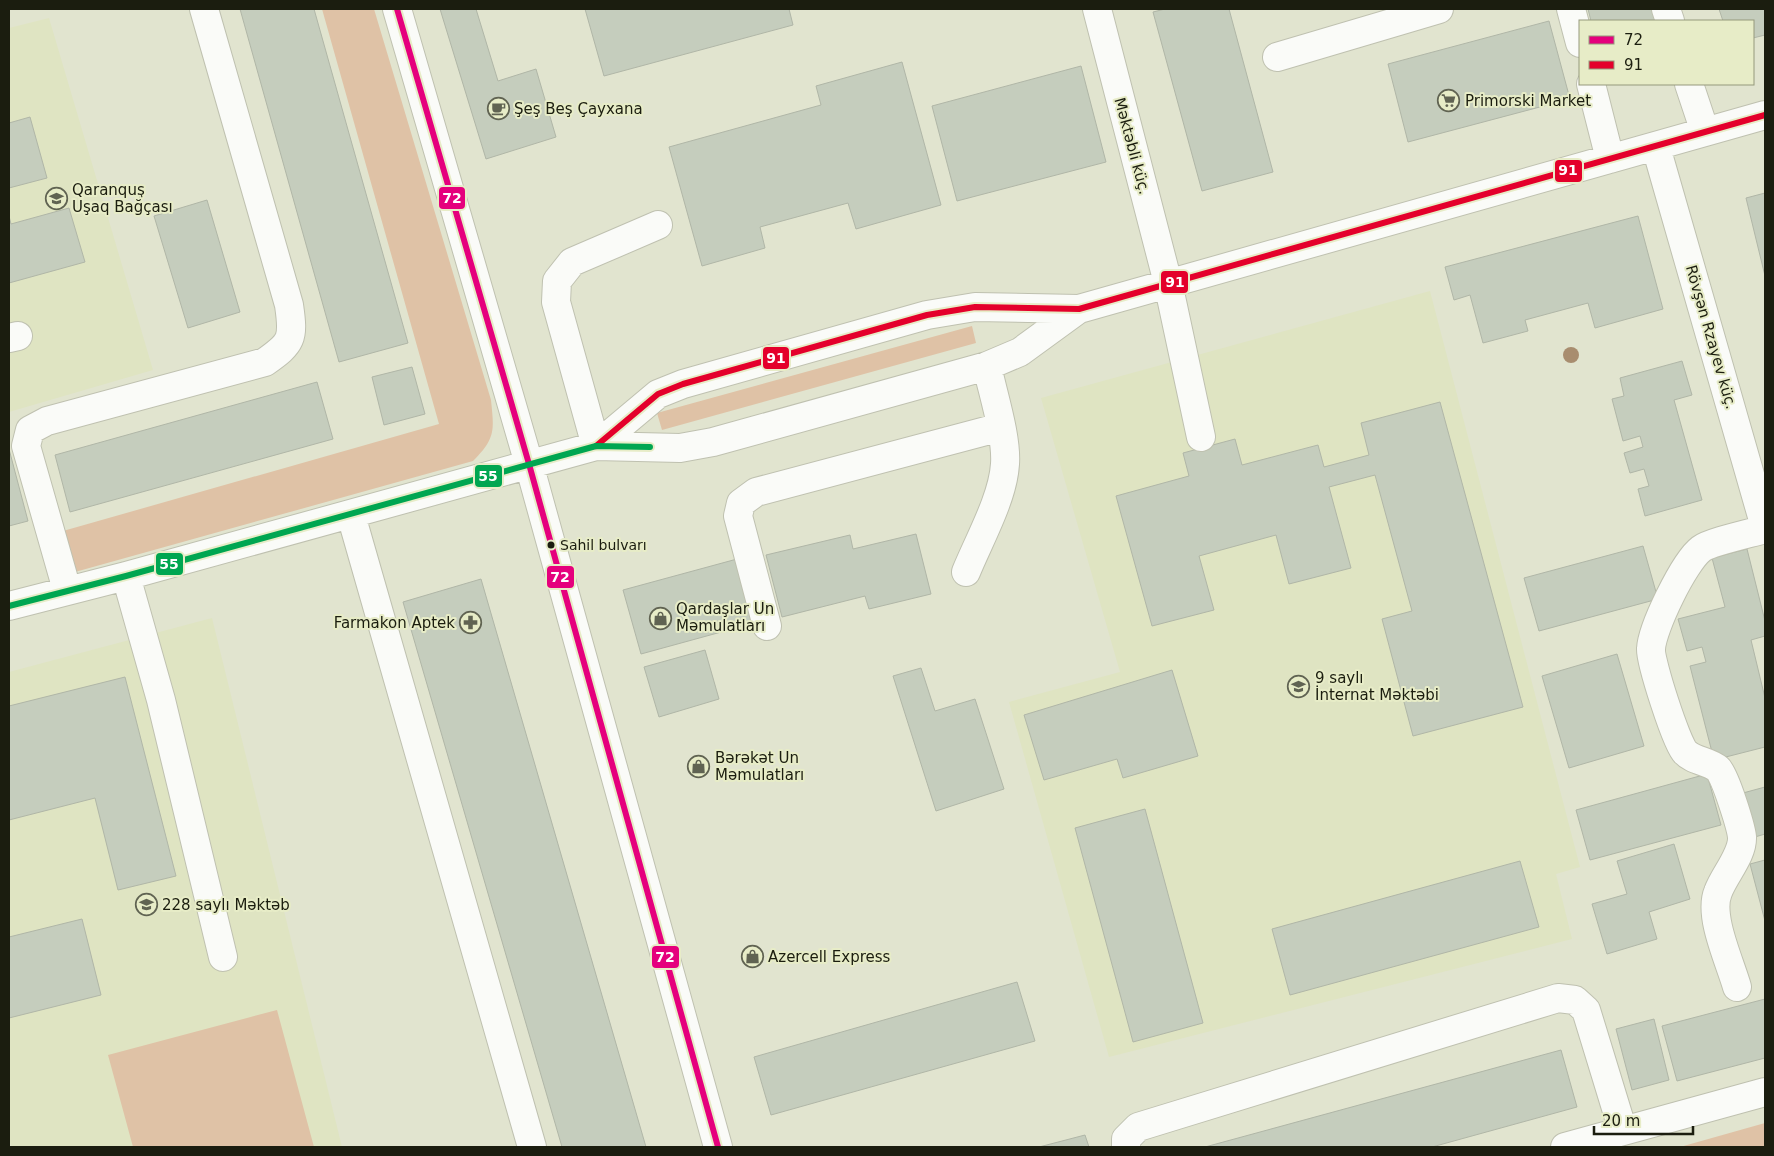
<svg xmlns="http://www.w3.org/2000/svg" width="1774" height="1156" font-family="'DejaVu Sans',sans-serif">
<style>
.built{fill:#dfe4c2}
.green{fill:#dfc2a6}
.building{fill:#c5cdbd;stroke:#b0b6a7}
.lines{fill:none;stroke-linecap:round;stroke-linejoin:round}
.minor-casing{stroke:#bfc1b0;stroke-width:30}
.minor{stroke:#fafbf8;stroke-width:28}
.bus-1-casing{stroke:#e7ecc7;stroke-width:10}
.bus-2-casing{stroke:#e7ecc7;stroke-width:10}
.bus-3-casing{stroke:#e7ecc7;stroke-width:10}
.bus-1{stroke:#e5007d;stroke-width:6}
.bus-2{stroke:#e4002b;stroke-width:6}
.bus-3{stroke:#00a651;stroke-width:6}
.tree{fill:#a88d6f}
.bus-dot{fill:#1b1d0f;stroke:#e7ecc7;stroke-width:2}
.labels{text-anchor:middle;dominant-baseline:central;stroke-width:4;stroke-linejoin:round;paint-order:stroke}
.bus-label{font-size:14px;fill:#1b1d0f;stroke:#e7ecc7;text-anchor:start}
.poi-label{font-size:15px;fill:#1b1d0f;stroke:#e7ecc7;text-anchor:start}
.street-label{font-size:15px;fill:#1b1d0f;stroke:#e7ecc7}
.line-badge{stroke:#e7ecc7;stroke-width:2}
.badge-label{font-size:14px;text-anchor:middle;font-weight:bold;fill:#fff}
</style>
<rect width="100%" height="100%" fill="#e1e4cf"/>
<path class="built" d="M49,18l104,352 -144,42v-384z
M1430,291l150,576 -24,7 16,65 -463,118 -100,-355 111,-30 -79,-274z
M212,618l130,529h-331l-2,-9v-466z"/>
<path class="green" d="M322,9h52l117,391c3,30 5,38 -18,61l-398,111 -12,-41 376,-107z
M972,326l4,17 -314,87 -5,-17z
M277,1010l37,137h-181l-25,-92z
M1765,1123v24h-85z"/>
<path class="building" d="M240,9h74l94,334 -69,19z
M440,9h36l22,72 38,-12 20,68 -70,22z
M585,9h204l4,16 -189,51z
M1165,9h64l44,163 -71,19 -49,-179z
M1588,9h65l3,12h-65z
M1719,9h46v26l-12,3v-17h-30z
M1549,21l21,78 -162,43 -20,-78z
M902,62l39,143 -85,24 -8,-26 -88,24 5,21 -63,18 -33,-119 152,-42 -5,-19z
M1081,66l25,96 -149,39 -25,-95z
M30,117l17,61 -38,10v-65z
M1765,193v83l-19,-78z
M207,200l33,112 -52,16 -34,-112z
M69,208l16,54 -76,21v-67l2,8z
M1638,216l25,93 -68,19 -7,-25 -63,17 3,11 -45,12 -13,-48 -16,5 -9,-33z
M1682,361l10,34 -18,5 28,100 -57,16 -7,-27 11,-3 -5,-17 -14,4 -6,-20 19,-6 -3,-11 -17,5 -11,-42 12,-3 -4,-18z
M412,367l13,47 -41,11 -12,-48z
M317,382l16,57 -263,73 -15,-57z
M1440,402l83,305 -110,29 -31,-117 30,-8 -37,-136 -46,12 22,81 -62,16 -13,-49 -77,21 15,54 -62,16 -36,-130 73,-20 -6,-23 52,-14 7,26 76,-20 6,22 45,-12 -8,-32z
M9,449l19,72 -19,5z
M916,534l15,60 -62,15 -4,-13 -83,21 -16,-62 84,-20 3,14z
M1643,546l15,53 -119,32 -15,-53z
M1747,549l18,72v15l-14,4 14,58v49l-51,13 -24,-94 16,-4 -4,-15 -15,4 -9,-32 47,-12 -13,-49z
M737,559l17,64 -113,31 -18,-64z
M481,579l165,568h-84l-159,-545z
M705,650l14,49 -60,18 -15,-50z
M1617,654l27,92 -75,22 -27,-92z
M921,668l14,43 40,-12 29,90 -68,22 -43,-135z
M1172,670l26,86 -75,22 -6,-19 -73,21 -20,-65z
M125,677l51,199 -58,14 -23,-92 -86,22v-114z
M1707,774l14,51 -131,35 -14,-50z
M1765,787v47l-10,3 -12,-44z
M1145,809l58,214 -70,19 -58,-214z
M1674,844l16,55 -41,13 8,27 -50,15 -15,-50 35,-10 -10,-33z
M1765,860v61l-15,-57z
M1520,861l19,66 -249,68 -18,-66z
M82,919l19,76 -92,23v-81z
M1017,982l18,59 -264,74 -17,-58z
M1765,999v59l-88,23 -15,-55z
M1654,1019l15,61 -37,10 -16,-61z
M1561,1050l16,57 -145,40h-227z
M1085,1135l4,12h-50z"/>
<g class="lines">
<defs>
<path id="minor" d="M397,9l132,455 189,683
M1097,9l71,274 33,154
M1571,9l9,34
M1666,9l4,12
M1277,57l162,-48
M1591,84l19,75
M1689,84l16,48
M1656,147l109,380
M9,338l9,-2
M596,446l62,-52 25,-10 244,-69 48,-8 104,2 686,-194
M596,446l-40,-144 1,-21 15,-19 86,-37
M351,515l181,632
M966,572c13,-32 37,-74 39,-108 2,-27 -12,-70 -18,-98
M126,576l35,124 62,257
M67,590l-41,-144 4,-16 17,-9 218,-59c27,-19 29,-23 24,-57l-85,-296
M9,606l117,-30 470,-130 84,2 33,-6 274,-76 33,-14 59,-43
M767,626l-29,-110 3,-13 15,-11 245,-65
M1737,987c-7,-25 -29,-71 -19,-95 6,-17 25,-37 24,-55 -1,-10 -17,-62 -24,-68 -9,-8 -25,-8 -33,-17 -8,-7 -35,-91 -34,-103 1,-21 33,-87 50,-100 9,-7 51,-16 64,-20
M1126,1147v-8l12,-12 420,-129 17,2 11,10 37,121
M1565,1147l200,-55"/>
</defs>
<use href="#minor" class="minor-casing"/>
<use href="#minor" class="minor"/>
<defs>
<path id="bus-1" d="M397,9l132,455 189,683"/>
<path id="bus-2" d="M596,446l62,-52 25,-10 244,-69 48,-8 104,2 686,-194"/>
<path id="bus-3" d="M9,606l117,-30 470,-130 54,1"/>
</defs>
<use href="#bus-1" class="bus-1-casing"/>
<use href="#bus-2" class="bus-2-casing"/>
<use href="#bus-3" class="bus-3-casing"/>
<use href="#bus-1" class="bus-1"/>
<use href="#bus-2" class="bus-2"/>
<use href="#bus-3" class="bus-3"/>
</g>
<circle class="tree" cx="1571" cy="355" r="8"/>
<defs>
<symbol id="supermarket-ring" viewBox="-11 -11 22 22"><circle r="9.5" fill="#e7ecc7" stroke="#606352" stroke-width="1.5"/><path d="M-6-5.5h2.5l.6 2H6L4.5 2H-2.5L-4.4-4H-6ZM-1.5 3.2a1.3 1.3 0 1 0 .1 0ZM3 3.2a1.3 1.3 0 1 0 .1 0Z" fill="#606352"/></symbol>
<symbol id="cafe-ring" viewBox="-11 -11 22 22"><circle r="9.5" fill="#e7ecc7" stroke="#606352" stroke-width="1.5"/><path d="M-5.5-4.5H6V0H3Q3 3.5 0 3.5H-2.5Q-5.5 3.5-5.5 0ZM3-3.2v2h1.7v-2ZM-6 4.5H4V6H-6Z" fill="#606352"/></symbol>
<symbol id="school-ring" viewBox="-11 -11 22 22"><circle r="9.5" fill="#e7ecc7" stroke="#606352" stroke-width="1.5"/><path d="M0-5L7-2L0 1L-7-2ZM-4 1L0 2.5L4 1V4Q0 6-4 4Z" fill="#606352"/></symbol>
<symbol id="shop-ring" viewBox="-11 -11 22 22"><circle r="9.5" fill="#e7ecc7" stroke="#606352" stroke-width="1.5"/><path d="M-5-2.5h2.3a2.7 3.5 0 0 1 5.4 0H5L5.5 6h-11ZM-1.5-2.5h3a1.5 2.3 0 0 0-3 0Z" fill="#606352"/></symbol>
<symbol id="pharmacy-ring" viewBox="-11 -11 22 22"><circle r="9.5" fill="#e7ecc7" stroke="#606352" stroke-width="1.5"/><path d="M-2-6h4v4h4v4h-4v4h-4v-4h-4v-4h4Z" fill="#606352"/></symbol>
</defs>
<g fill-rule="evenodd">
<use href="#supermarket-ring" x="1436" y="88" width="25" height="25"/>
<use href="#cafe-ring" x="486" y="96" width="25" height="25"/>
<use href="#school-ring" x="44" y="186" width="25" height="25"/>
<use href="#shop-ring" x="648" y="606" width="25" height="25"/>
<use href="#pharmacy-ring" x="458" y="610" width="25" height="25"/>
<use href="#school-ring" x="1286" y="674" width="25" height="25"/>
<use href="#shop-ring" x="686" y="754" width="25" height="25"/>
<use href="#school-ring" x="134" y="892" width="25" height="25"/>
<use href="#shop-ring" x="740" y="944" width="25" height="25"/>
</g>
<circle class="bus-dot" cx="551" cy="545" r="4.5"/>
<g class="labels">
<g class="bus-label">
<text x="560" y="545">Sahil bulvarı</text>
</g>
<g class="poi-label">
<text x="1465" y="101">Primorski Market</text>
<text x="514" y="109">Şeş Beş Çayxana</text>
<text x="72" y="190">Qaranquş<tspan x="72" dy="17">Uşaq Bağçası</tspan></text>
<text x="676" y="609">Qardaşlar Un<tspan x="676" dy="17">Məmulatları</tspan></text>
<text x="455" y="623" text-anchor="end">Farmakon Aptek</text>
<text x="1315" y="678">9 saylı<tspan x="1315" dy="17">İnternat Məktəbi</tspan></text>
<text x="715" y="758">Bərəkət Un<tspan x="715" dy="17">Məmulatları</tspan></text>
<text x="162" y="905">228 saylı Məktəb</text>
<text x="768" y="957">Azercell Express</text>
</g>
<g class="street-label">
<text transform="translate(1132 146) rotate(75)">Məktəbli küç.</text>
<text transform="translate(1711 337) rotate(74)">Rövşən Rzayev küç.</text>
</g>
</g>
<g class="line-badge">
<rect x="1554" y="159" width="29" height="24" rx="5" fill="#e4002b"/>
<rect x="438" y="186" width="28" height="24" rx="5" fill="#e5007d"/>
<rect x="1160" y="270" width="29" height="24" rx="5" fill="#e4002b"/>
<rect x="762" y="346" width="28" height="24" rx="5" fill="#e4002b"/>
<rect x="474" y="464" width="29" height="24" rx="5" fill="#00a651"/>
<rect x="155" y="552" width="29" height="24" rx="5" fill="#00a651"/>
<rect x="546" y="565" width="29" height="24" rx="5" fill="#e5007d"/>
<rect x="651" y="945" width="29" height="24" rx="5" fill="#e5007d"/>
</g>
<g class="badge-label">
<text x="1568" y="175">91</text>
<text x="452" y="203">72</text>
<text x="1175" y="287">91</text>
<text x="776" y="363">91</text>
<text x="488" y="481">55</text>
<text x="169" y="569">55</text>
<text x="560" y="582">72</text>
<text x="665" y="962">72</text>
</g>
<rect width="1774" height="1156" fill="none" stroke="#1b1d0f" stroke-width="20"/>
<rect x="1579" y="20" width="175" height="65" fill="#e7ecc7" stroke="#95997d"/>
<rect x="1589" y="36" width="25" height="8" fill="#e5007d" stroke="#95997d"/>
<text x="1624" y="45" font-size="15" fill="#1b1d0f">72</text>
<rect x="1589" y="61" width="25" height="8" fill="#e4002b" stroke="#95997d"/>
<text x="1624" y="70" font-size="15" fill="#1b1d0f">91</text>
<path d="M1594 1126v8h99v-8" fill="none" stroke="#1b1d0f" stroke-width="2.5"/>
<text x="1602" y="1126" font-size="15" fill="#1b1d0f" stroke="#e7ecc7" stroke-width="4" paint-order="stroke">20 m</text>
</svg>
